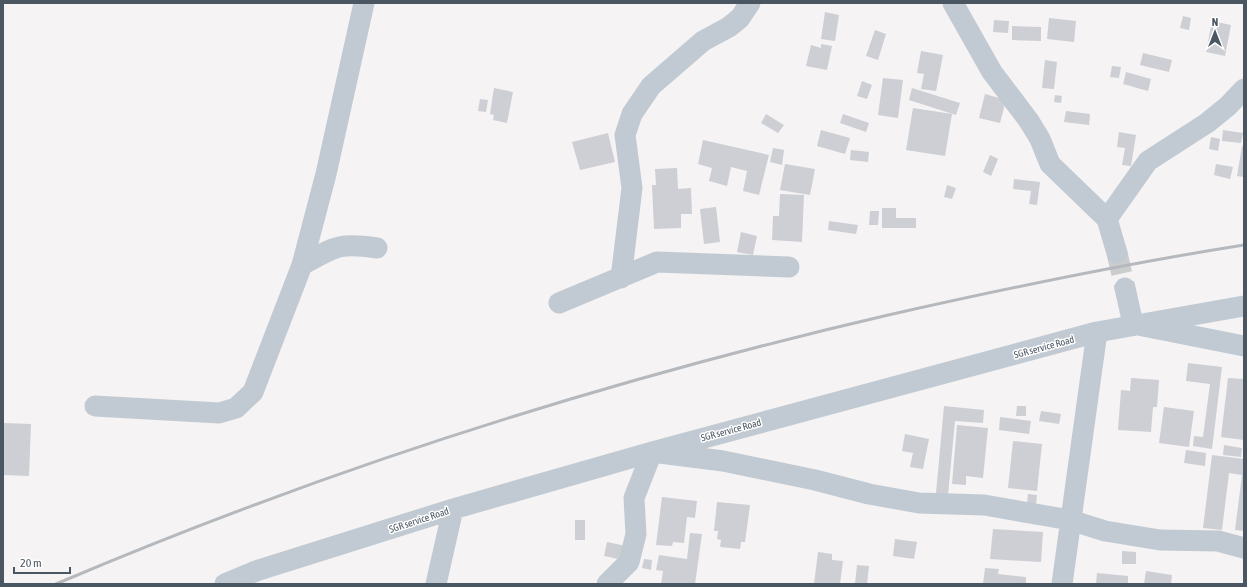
<svg xmlns="http://www.w3.org/2000/svg" width="1247" height="587" font-family="'Asap Condensed',sans-serif">
<style>
.building{fill:#cdcfd5}
.lines{fill:none;stroke-linecap:round;stroke-linejoin:round}
.minor-tunnel{stroke:#caccce;stroke-width:21;stroke-dasharray:21 10;stroke-linecap:butt}
.minor{stroke:#c1cad2;stroke-width:21}
.rail{stroke:#b5b8bd;stroke-width:3}
.labels{text-anchor:middle;dominant-baseline:central;stroke-width:3;stroke-linejoin:round;paint-order:stroke}
.street-label{font-size:10px;fill:#4a5661;stroke:#fff}
</style>
<rect width="100%" height="100%" fill="#f5f3f3"/>
<path class="building" d="M825,12l14,3 -4,26 -14,-2z
M1183,16l8,2 -2,12 -9,-2z
M1049,18l27,3 -2,21 -27,-3z
M994,20l15,1 -1,12 -15,-1z
M1212,21l19,4 -6,31 -19,-4z
M1012,26l29,1v14l-29,-1z
M875,30l11,4 -8,26 -12,-4z
M821,44l11,2 -5,24 -21,-4 5,-21 10,3z
M921,51l22,4 -7,36 -15,-2 3,-15 -7,-1z
M1143,53l29,7 -3,12 -29,-7z
M1045,60l12,2 -3,27 -12,-1z
M1112,66l9,1 -2,11 -9,-1z
M1126,72l25,7 -3,12 -25,-7z
M883,78l20,2 -5,38 -20,-3z
M862,81l10,4 -5,14 -10,-3z
M494,88l19,4 -6,31 -14,-3 1,-5 -4,-1z
M912,88l48,15 -4,12 -47,-15z
M985,94l21,6 -6,23 -21,-5z
M1055,95l7,1 -1,7 -7,-1z
M480,99l8,1 -2,12 -8,-1z
M913,108l39,6 -7,42 -39,-6z
M1066,111l24,3 -1,11 -25,-3z
M766,114l18,11 -6,8 -17,-10z
M843,114l26,9 -3,9 -26,-9z
M821,130l29,8 -5,16 -28,-8z
M1223,130l20,3 -2,10 -19,-2z
M1119,132l17,3 -5,31 -9,-1 3,-17 -8,-1z
M608,133l7,29 -35,8 -8,-28z
M1211,137l9,2 -2,12 -9,-2z
M703,140l66,15 -10,40 -16,-4 4,-20 -16,-4 -4,19 -18,-5 3,-13 -14,-4z
M1242,146l2,1v30l-7,-1z
M773,148l11,2 -2,15 -12,-3z
M851,150l18,2 -1,10 -18,-2z
M990,155l8,4 -7,17 -8,-4z
M785,164l30,5 -5,26 -30,-5z
M1216,164l17,3 -3,12 -16,-4z
M677,168l1,21 13,-1 1,26h-11v14l-27,1 -2,-44h4l-1,-16z
M1014,179l26,3 -3,23 -8,-1 2,-13 -18,-2z
M947,185l9,3 -4,11 -8,-2z
M780,194l24,1 -2,47 -30,-2 1,-24h6z
M716,207l4,35 -16,2 -4,-35z
M882,208h14v10h20v10h-34z
M870,211h9l-1,14h-9z
M829,221l29,4 -2,9 -28,-4z
M741,232l16,4 -4,19 -16,-3z
M1188,363l34,4 -10,82 -19,-3 1,-10 9,1 7,-53 -24,-3z
M1131,378l28,2 -2,27h-4l-2,25 -33,-2 3,-40 9,1z
M1228,378l16,1v61l-23,-3z
M944,406l40,4 -1,13 -28,-2 -7,74 -12,-2z
M1017,406h9v10h-10z
M1164,407l30,4 -5,36 -30,-4z
M1041,411l20,3 -2,10 -20,-3z
M1000,417l31,4 -2,13 -30,-4z
M3,423l28,1 -2,52 -26,-1z
M957,425l31,3 -5,50 -17,-2v9l-14,-1z
M905,434l24,5 -6,30 -13,-2 3,-14 -11,-2z
M1013,441l29,3 -5,47 -29,-3z
M1224,445l18,3 -1,9 -18,-2z
M1186,450l20,3 -1,13 -21,-3z
M1212,455l32,4v72l-9,-1 7,-55 -13,-2 -7,57 -19,-2z
M1028,494l9,1 -1,10 -9,-1z
M662,497l35,4 -2,17 -8,-1 -3,26 -11,-1 -1,4 -16,-1z
M717,502l33,3 -5,37h-4l-1,7 -20,-2 1,-7 -4,-1 1,-8h-4z
M575,520h10v20h-10z
M993,529l50,3 -2,30 -51,-3z
M690,533l12,1 -7,50h-34l2,-13 -7,-1 3,-15 28,4z
M895,539l22,3 -3,17 -21,-3z
M607,542l19,4 -3,14 -19,-4z
M1122,551l14,1v12h-14z
M818,552l14,2v6l11,1 -3,23h-26z
M644,559l8,1 -1,10 -9,-2z
M857,565l12,1 -2,18h-12z
M985,568l14,1 -1,5 28,3v7h-43z
M1146,571l26,4 -1,9h-27z
M1097,573l31,3v8h-32z"/>
<g class="lines">
<path class="minor-tunnel" d="M1117,253l8,35"/>
<path class="minor" d="M953,3l39,69 37,49 11,18 10,25 57,55 10,34
M1107,219l41,-58 59,-38 21,-17 16,-17
M302,265c33,-18 36,-23 75,-17
M621,278l11,-90 -7,-53 7,-21 19,-28 52,-45 26,-14 11,-9 10,-15
M1125,288l8,36 111,22
M559,303l98,-41 132,5
M95,406l124,7 17,-5 17,-16 49,-127 24,-91 38,-171
M225,584l31,-13 197,-62 199,-57 445,-120 147,-26
M436,584l17,-75
M607,584l22,-22 7,-28 -2,-36 18,-46 71,9 92,19 54,14 50,9 65,2 86,15 35,11 55,9 58,1 26,7
M1062,584l35,-252"/>
<path class="rail" d="M56,584c268,-114 545,-202 828,-268 119,-27 239,-52 360,-71"/>
</g>
<g class="labels">
<g class="street-label">
<text transform="translate(1044 347) rotate(-15)">SGR service Road</text>
<text transform="translate(731 430) rotate(-15)">SGR service Road</text>
<text transform="translate(419 520) rotate(-18)">SGR service Road</text>
</g>
</g>
<rect width="1247" height="587" fill="none" stroke="#4a5661" stroke-width="8"/>
<g transform="translate(1215 32)" stroke="#ffffff" stroke-width="3" paint-order="stroke">
<path d="M0-3L7 15L0 10L-7 15Z" fill="#4a5661"/>
<text y="-6" font-size="11" font-weight="bold" text-anchor="middle" fill="#4a5661">N</text>
</g>
<path d="M14 567v6h56v-6" fill="none" stroke="#4a5661" stroke-width="2"/>
<text x="20" y="567" font-size="12" fill="#4a5661" stroke="#ffffff" stroke-width="3" paint-order="stroke">20 m</text>
</svg>
